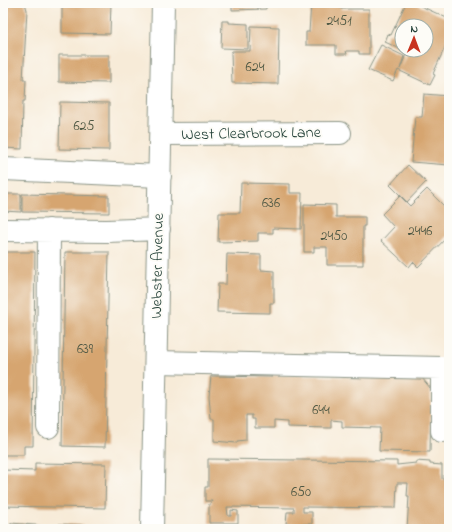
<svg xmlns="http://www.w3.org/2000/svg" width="452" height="532" font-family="'Indie Flower',sans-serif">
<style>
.building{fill:#d6a570;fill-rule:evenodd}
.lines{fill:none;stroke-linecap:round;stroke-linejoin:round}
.minor-casing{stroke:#8b9486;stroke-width:24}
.minor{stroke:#fff;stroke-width:22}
.labels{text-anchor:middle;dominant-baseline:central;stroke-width:4;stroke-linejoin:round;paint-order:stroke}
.number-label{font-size:14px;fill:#4d5743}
.street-label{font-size:16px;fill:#1f3d34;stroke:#fdfcf7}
</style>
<rect width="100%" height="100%" fill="#fdfcf7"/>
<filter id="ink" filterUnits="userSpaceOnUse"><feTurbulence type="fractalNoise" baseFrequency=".025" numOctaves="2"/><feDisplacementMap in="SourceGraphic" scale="8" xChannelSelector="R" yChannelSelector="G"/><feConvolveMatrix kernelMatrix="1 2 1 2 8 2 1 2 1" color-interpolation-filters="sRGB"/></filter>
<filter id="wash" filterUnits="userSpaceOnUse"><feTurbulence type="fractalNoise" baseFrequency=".012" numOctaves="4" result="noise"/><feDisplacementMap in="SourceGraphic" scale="16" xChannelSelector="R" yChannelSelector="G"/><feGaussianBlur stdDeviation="0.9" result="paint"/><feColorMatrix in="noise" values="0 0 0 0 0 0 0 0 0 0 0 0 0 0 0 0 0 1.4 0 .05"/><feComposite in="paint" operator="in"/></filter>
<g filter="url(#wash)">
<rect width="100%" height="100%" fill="#f7ebd8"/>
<g id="blocks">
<path class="building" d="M3,3h22l2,7 -4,70h3l-1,21h-2l-1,48 -19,-1z
M62,3h49l-1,31 -48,-1z
M232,3h34v6l-34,1z
M311,3l30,1v5h28v45h-10v-3h-13l1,3h-11v-9h-30v-13h3z
M406,3h8l35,16v19l-16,36 2,1 -5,10 -32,-15 -5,11 -25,-11 13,-25 23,11 -4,13 7,-17 -22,-10 3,-8 3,1zM402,26h24v24h-24z
M222,21h7v2l19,1v25l-27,-1z
M251,26l28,1 -1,57 -46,-1 -1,-30 1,-2h18z
M59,55h50v28l-50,-1z
M424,94l25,2v69l-38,-3 4,-45h7z
M60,102l49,1v47l-50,-1z
M408,165l18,17 -19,20 -17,-17z
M241,183l49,1v9h12l-1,36 -28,-1v5h-15v8l-40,1 1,-29h21z
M427,189l22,22v24l-31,32 -5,-5 -4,5 -28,-26 13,-14 -12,-13 18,-18 10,10z
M3,194h18v18l-18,-1z
M22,194l87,2v17l-87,-1z
M304,204l32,1v12h29v9h-2v39h-36v-18h-13v5h-10z
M3,252h32l-2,194h-9v9h-21z
M65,252h44l-4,195 -43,-1z
M227,254l34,1v15l13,1v32h-4v10l-53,-1 1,-28h8z
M272,375l150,3 9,11 -1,63 -51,-1 1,-23 -38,-1v-6l-11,-1v8l-44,-1v-5l-13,-1v7h-19v-9h-3v-4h-6v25l-9,1v2l-23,-2v-22h-3l-2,-23 2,-20 61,1z
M208,459l189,2v4l19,-2v-2l14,1v2l12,1v14h7v50h-42l2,-33h-2l1,-13h-11l-1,25 -93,-1v5h9v12h-9v5h-9v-5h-8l1,-12h7v-4l-67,-1 1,9h3v-6l7,1v12h-29v-19h2l1,-3h-7v-14h3z
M35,463l71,1 -1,44 -102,-2v-36l32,1z
M11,523l47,4 1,-3 23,1v2h24v2h-103v-3h8z"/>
</g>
</g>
<g filter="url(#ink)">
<use href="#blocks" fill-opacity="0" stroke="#8b9486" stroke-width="1"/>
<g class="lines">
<defs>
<path id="minor" d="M161,134l179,-1
M3,169l157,7
M3,230l104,1 52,-2
M156,362l286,6v63
M48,427l1,-197
M152,529l11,-526"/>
</defs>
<use href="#minor" class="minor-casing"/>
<use href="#minor" class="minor"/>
</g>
</g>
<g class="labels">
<g class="number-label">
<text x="339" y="21">2451</text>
<text x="255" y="67">624</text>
<text x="84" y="126">625</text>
<text x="271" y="203">636</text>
<text x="420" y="231">2446</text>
<text x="334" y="236">2450</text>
<text x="85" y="349">639</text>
<text x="321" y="410">644</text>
<text x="301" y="492">650</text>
</g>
<g class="street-label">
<text transform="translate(251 134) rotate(-1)">West Clearbrook Lane</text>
<text transform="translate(158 266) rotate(-89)">Webster Avenue</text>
</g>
</g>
<rect width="452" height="532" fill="none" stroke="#fdfcf7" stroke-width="16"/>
<g transform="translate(414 38) rotate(1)"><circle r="19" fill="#fdfcf7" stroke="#a4b0a9"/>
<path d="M0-3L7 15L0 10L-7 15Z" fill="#c8321e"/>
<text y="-6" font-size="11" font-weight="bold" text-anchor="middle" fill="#1f3d34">N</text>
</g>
</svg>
